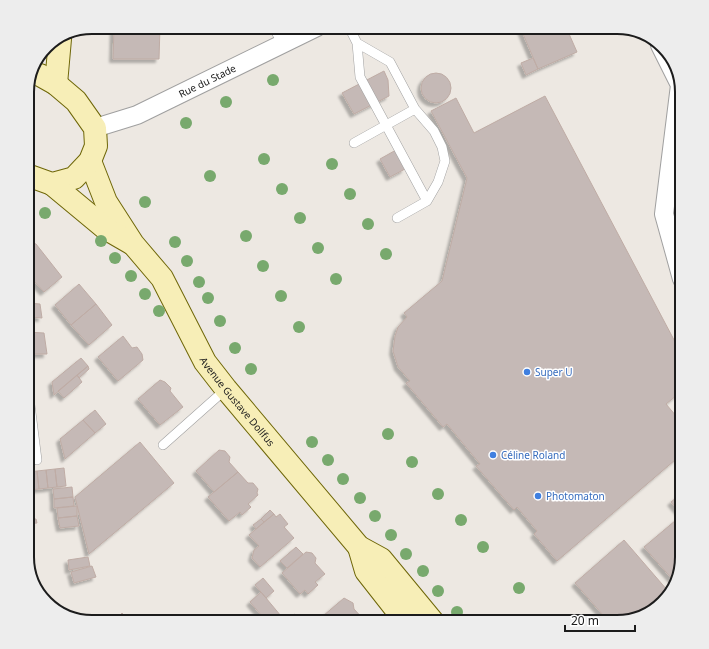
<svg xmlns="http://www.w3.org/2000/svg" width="709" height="649" font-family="'Noto Sans',sans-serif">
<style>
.building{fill:#c5b9b6;stroke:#bfaca5;filter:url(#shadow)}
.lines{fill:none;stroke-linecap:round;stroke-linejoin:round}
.service-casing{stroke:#a0a0a0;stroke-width:10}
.minor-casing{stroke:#a0a0a0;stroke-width:20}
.secondary-casing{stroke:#6f6708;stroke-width:24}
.service{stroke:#fff;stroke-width:9}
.minor{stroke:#fff;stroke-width:18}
.secondary{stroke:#f7eeb7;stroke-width:22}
.tree{fill:#78a96d}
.shop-dot{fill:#3f7fe0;stroke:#fff;stroke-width:1.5}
.labels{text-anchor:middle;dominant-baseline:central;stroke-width:3;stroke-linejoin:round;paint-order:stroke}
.street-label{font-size:10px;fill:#1c1c1c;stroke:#fff}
.shop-label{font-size:10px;fill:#366cbe;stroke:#fff;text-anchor:start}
.rim{fill:none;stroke:#1c1c1c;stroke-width:2}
</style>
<defs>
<filter id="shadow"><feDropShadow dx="-3.5" dy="3.5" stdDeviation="1" flood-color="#0004"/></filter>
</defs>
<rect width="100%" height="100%" fill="#ede8e2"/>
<path class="building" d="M114,27h46l-1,32h-46z
M520,27h46l11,25 -39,17z
M533,58l5,11 -12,6 -5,-12z
M384,71l4,9 1,16 -35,18 -12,-21z
M421 88a15 15 0 1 1 30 0a15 15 0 1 1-30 0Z
M545,96l137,259v36l-16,13 16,19v31l-125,107 -23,-27 3,-3 -20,-24 -3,3 -38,-44 4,-2 -33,-40 -4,3 -37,-44 4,-2 -12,-14 -5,-16 2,-15 3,-9 9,-10 -3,-4 38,-32 25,-103 -36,-67 25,-13 18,35z
M396,150l9,19 -15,8 -10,-18z
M27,241l9,3 26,33 -18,15 -12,-13 -5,3z
M79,284l17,20 -25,21 -16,-20z
M28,303l12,1 2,14 -14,-1z
M96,304l16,21 -23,20 -18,-20z
M27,332l17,1 3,21h-20z
M123,336l9,12 5,-1 5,7 1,6 -25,21 -20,-24z
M81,358l7,8 -34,29 -2,-13z
M88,366l1,3 -10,9 -2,-3z
M77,375l5,7 -18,16 -6,-7z
M160,380l5,2 6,6 -1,3 13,16 -23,18 -22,-26z
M95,410l11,14 -11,9 -12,-13z
M83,420l12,13 -30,26 -5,-20z
M140,442l34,41 -85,71 -14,-57z
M219,450l6,1 5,6 -1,5 9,10 -24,20 -18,-21z
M64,468l2,18 -9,1 -2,-18z
M55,469l2,18 -9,1 -2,-18z
M46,470l2,18 -9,1 -2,-18z
M37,471l2,18 -9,1 -2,-18z
M27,472l3,18h-3z
M238,472l10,11h5l5,6 -1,4 1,2 -10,9 3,3 -9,8 -2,-3 -11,9 -21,-24z
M72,487l1,10 -19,2 -1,-10z
M27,491l3,28h6l1,4 -10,1z
M682,493v20l-1,1 -10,-12z
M73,497l1,9 -20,2v-9z
M77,506v10l-19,2 -1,-10z
M270,510l4,4 -10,8 -3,-3z
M274,514l2,3 4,-3 8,10 -4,3 10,11 -34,29 -8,-9 2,-8 5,-4 -10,-11z
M682,515v42l-9,23 -29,-33z
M77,516l2,10 -19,2 -2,-10z
M261,519l3,3 -8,7 -3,-4z
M31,523l1,11 -5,1v-11z
M624,540l44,51 -5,12 -42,19h-12l-34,-39z
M296,547l7,7 -16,14 -7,-7z
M306,552l6,1 4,5 -1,5 10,11 -10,8 3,3 -10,9 -3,-4 -5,4 -18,-21z
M88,557l2,9 -21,4 -1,-10z
M92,566l4,11 -22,6 -3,-11z
M263,578l11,13 -8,7 -11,-13z
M261,592l20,24 -7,6h-7l-17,-20z
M344,598l9,5 1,6 11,12 4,1h-53z
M122,613l6,6 -3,3h-6l-3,-3z
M295,614l4,8h-11l-1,-3z"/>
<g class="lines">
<defs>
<path id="service" d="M273,27l10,17
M349,27l8,16 3,34 67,124
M357,43l33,19 25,47 19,22 8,16 3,14 -7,21 -11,19 -30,17
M354,143l61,-34
M27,381l10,79
M163,445l63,-56"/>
<g id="minor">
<path d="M660,45l20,40 -16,129 18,65"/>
<path id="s1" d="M95,128l42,-13 180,-88"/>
</g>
<g id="secondary">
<path d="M56,84l4,-45"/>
<path id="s2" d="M90,161l16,41 27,42 29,34 43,84 21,27 133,158 22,12 52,63"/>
<path d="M27,175l25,9 22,-6 16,-17 6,-15 -1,-18 -19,-27 -20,-17 -16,-9 -6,-1"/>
<path d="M52,184l53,44 26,15"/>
<path d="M359,547l7,24 40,51"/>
</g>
</defs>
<use href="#service" class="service-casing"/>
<use href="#minor" class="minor-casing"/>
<use href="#secondary" class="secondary-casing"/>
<use href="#service" class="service"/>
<use href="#minor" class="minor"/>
<use href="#secondary" class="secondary"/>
</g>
<g class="tree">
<circle cx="273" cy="80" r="6"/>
<circle cx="226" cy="102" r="6"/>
<circle cx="186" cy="123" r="6"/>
<circle cx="264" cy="159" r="6"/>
<circle cx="332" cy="164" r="6"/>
<circle cx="210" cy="176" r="6"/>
<circle cx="282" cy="189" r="6"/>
<circle cx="350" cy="194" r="6"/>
<circle cx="145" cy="202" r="6"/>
<circle cx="45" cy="213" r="6"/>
<circle cx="300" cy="218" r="6"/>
<circle cx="368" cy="224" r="6"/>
<circle cx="246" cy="236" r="6"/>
<circle cx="101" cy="241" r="6"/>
<circle cx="175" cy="242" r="6"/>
<circle cx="318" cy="248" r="6"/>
<circle cx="386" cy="254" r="6"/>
<circle cx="115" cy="258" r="6"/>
<circle cx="187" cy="261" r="6"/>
<circle cx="263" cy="266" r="6"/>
<circle cx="131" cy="276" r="6"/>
<circle cx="336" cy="279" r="6"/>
<circle cx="199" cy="282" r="6"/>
<circle cx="145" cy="294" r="6"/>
<circle cx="281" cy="296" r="6"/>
<circle cx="208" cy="298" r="6"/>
<circle cx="159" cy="311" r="6"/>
<circle cx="220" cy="321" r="6"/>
<circle cx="299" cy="327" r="6"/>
<circle cx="235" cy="348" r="6"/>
<circle cx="251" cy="369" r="6"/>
<circle cx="388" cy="434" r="6"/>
<circle cx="312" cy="442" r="6"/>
<circle cx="328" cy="460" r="6"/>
<circle cx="412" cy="462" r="6"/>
<circle cx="343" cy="479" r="6"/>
<circle cx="438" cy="494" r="6"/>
<circle cx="360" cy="498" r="6"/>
<circle cx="375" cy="516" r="6"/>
<circle cx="461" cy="520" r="6"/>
<circle cx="391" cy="535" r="6"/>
<circle cx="483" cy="547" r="6"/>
<circle cx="406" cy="554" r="6"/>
<circle cx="423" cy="571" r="6"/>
<circle cx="519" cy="588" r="6"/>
<circle cx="438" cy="591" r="6"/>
<circle cx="457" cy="612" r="6"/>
</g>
<g class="shop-dot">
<circle cx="527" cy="372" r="4"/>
<circle cx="493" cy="455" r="4"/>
<circle cx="538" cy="496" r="4"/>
</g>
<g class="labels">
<g class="street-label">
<text stroke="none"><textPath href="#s1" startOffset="122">Rue du Stade</textPath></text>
<text stroke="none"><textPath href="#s2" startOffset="284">Avenue Gustave Dollfus</textPath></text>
</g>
<g class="shop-label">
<text x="535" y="372">Super U</text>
<text x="501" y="455">Céline Roland</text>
<text x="546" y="496">Photomaton</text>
</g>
</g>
<path d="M0 0H709V649H0ZM92 34H617A58 58 0 0 1 675 92V557A58 58 0 0 1 617 615H92A58 58 0 0 1 34 557V92A58 58 0 0 1 92 34Z" fill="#ededed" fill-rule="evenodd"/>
<path class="rim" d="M92 34H617A58 58 0 0 1 675 92V557A58 58 0 0 1 617 615H92A58 58 0 0 1 34 557V92A58 58 0 0 1 92 34Z"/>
<path d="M565 625v6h70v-6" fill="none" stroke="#1c1c1c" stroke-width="2"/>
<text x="571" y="625" font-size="12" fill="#1c1c1c" stroke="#ffffff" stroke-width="3" paint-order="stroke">20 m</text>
</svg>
